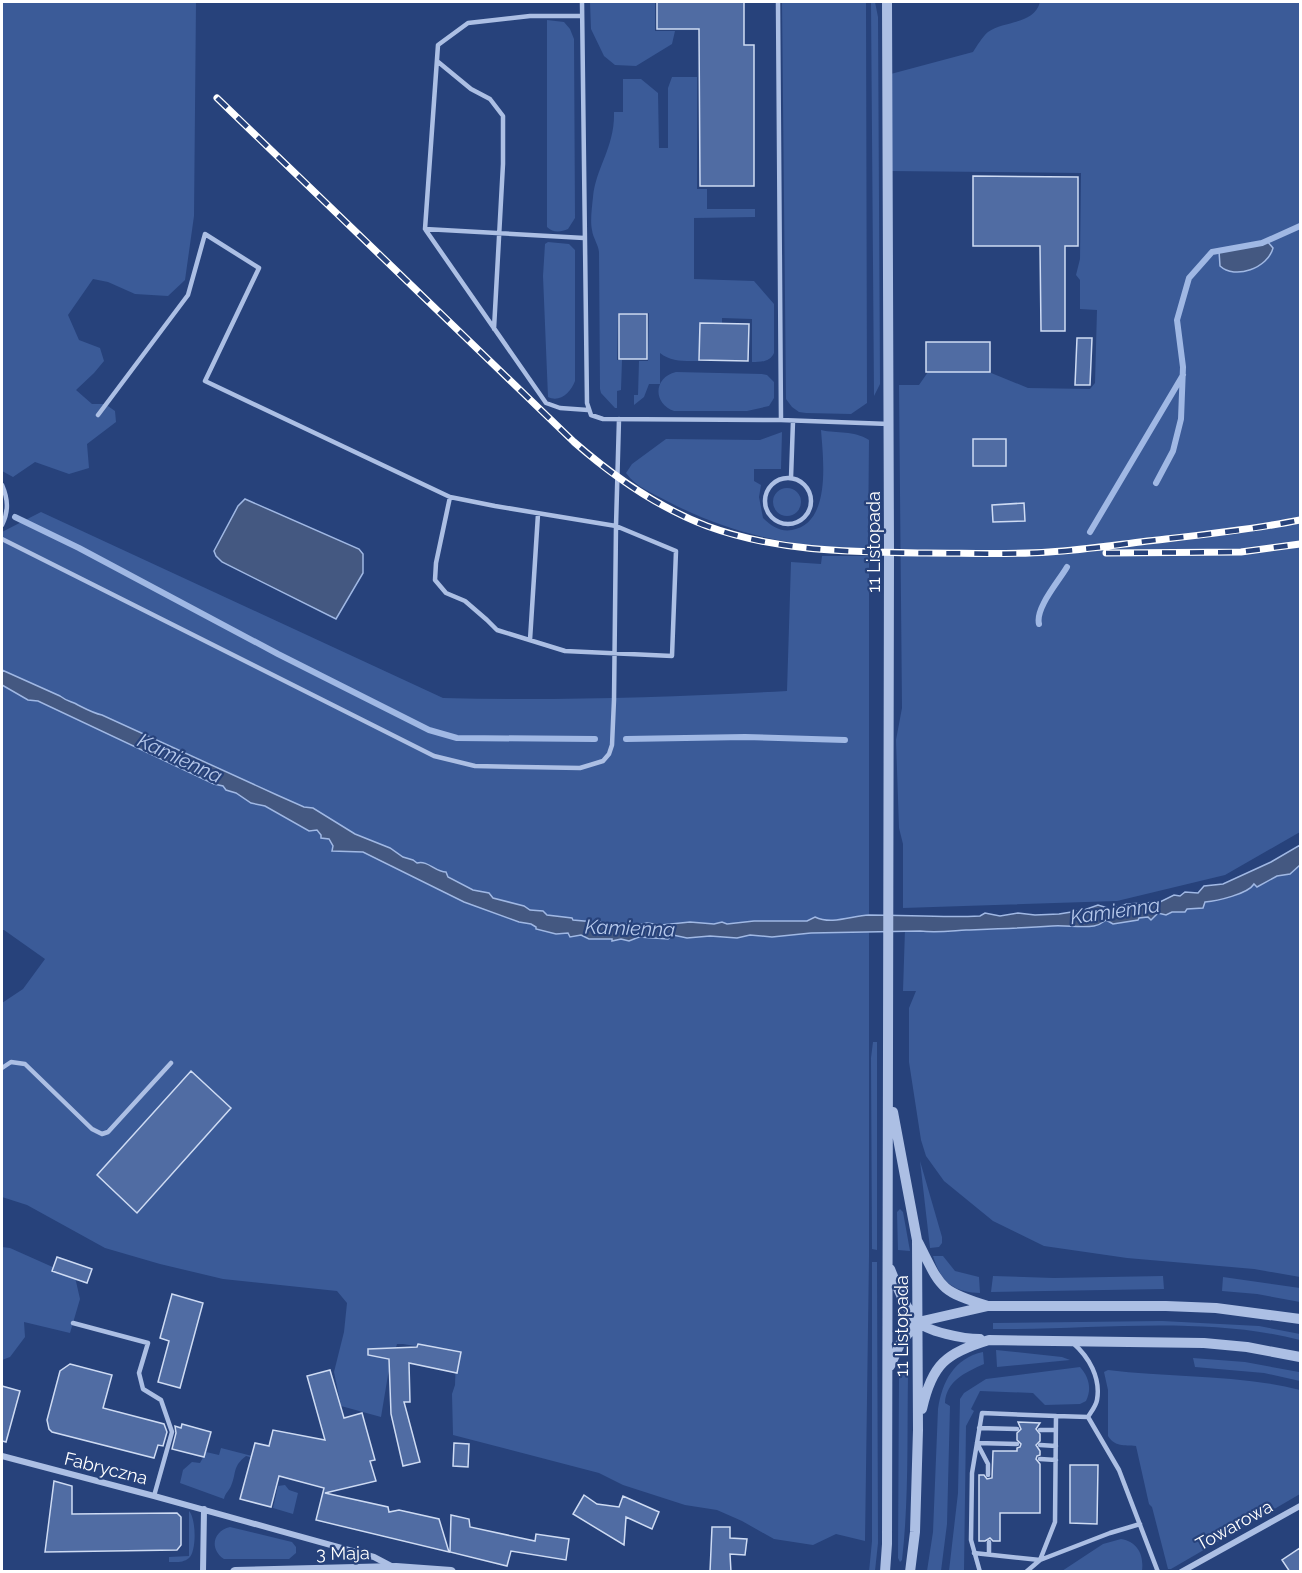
<svg xmlns="http://www.w3.org/2000/svg" width="1302" height="1573" font-family="Raleway,sans-serif">
<style>
.green{fill:#3b5b98}
.water{fill:#445881;stroke:#a0b8e4;stroke-width:1.5}
.lines{fill:none;stroke-linecap:round;stroke-linejoin:round}
.stream{stroke:#a0b8e4;stroke-width:6}
.building{fill:#506ca3;stroke:#cedbf3;stroke-width:1.5}
.service{stroke:#acbfe4;stroke-width:4.5}
.minor{stroke:#acbfe4;stroke-width:6}
.tertiary{stroke:#acbfe4;stroke-width:10}
.rail-casing{stroke:#fff;stroke-width:7}
.rail{stroke:#27427b;stroke-width:4.5;stroke-dasharray:14;stroke-linecap:butt}
.labels{text-anchor:middle;dominant-baseline:central;stroke-width:4.5;stroke-linejoin:round;paint-order:stroke}
.street-label{font-size:18px;fill:#fff;stroke:#27427b}
.water-label{font-size:20px;font-style:italic;fill:#b7c9ec;stroke:#27427b}
</style>
<rect width="100%" height="100%" fill="#27427b"/>
<path class="green" d="M2,2h194l-2,214 -9,64 -17,16 -33,-2 -27,-12 -15,-3 -25,36 11,25 21,8 4,13 -10,12 -18,17 16,14h13l10,7 1,11 -29,22 2,24 -20,6 -34,-12 -22,15 -11,-6z
M590,2h65v29h20l-3,13 -36,22 -21,-1 -11,-9 -13,-27z
M782,2h84l1,401 -16,11 -45,-1 -7,-1 -7,-5 -6,-8z
M871,2h4l3,15 2,367 -6,12z
M1040,2h260v830l-75,43 -108,26 -214,7v-64l-4,-16 -3,-88 6,-32 -3,-323h20l9,-13 51,-4 49,20 62,1 5,-6 2,-73 -17,-1v-29l-4,-5 4,-16 1,-86 -193,-2 -1,-96 86,-23c4,-6 9,-15 15,-20 17,-12 46,-7 52,-30z
M547,20l17,2 6,7 4,10 1,179 -7,11c-7,3 -15,4 -21,-2z
M672,77h25v112h10v20h48v8l-61,1v61l60,2 20,23v49c-4,9 -13,9 -22,9v-43l-30,-1v5h-22l-1,38c-15,0 -28,1 -39,-8v31h-11l-5,13 -10,8v-10h4l1,-34h9l1,-48h-31l-1,47h5l-1,30 -4,1v17h-2l-14,-15 -1,-4 -1,-137c-1,-8 -6,-14 -7,-22 -2,-9 0,-23 1,-33 3,-30 22,-50 21,-85h9v-33h18l17,14 1,55h9v-60z
M548,242l21,2 6,6v131c-4,11 -15,22 -27,16l-5,-121 2,-32z
M676,372l86,2 5,1 7,7v16l-5,8 -22,5h-73c-22,-8 -20,-34 2,-39z
M821,430c17,4 32,0 48,10l-1,109c-72,-1 -136,-14 -201,-48 -15,-8 -31,-14 -41,-28l6,-9 34,-25 94,1 22,-8 -1,37h-27v12l7,4 -2,12 4,21c8,8 17,14 29,12 40,-7 31,-72 29,-100z
M773 502a14 14 0 1 1 28 0a14 14 0 1 1-28 0Z
M41,512l402,186c114,3 229,-1 344,-7l4,-129 30,2 1,-8h47v701l-4,284 -29,-7 -23,11 -39,-6 -32,-18 -25,-11 -32,-5 -62,-20 -24,-12 -146,-38 -1,-41 3,-9 1,-28 -5,-5 -48,-8h-6l-9,31 -7,42 -40,-11 -7,-34 10,-40 3,-29 -10,-12 -114,-12 -63,-15 -55,-16 -78,-43 -25,-8v-194l21,-14 22,-30 -41,-29h-2v-398z
M1300,858v419l-46,-8 -127,-11 -83,-12 -51,-25 -49,-40 -18,-25 -5,-16 -12,-78v-54l7,-17h-13l2,-62 291,-26z
M873,1042h4v208l-5,-1 -1,-191z
M920,1161l22,76v6l-3,4 -9,1z
M900,1209l3,3 7,39 -12,-1 -1,-38z
M2,1247l8,1 65,29 5,22 -10,34 -46,-11 1,15 -15,20 -8,3z
M933,1256h10l12,15 24,6 1,16c-27,-1 -39,-11 -47,-37z
M872,1262h5l1,281 -3,28 -6,1 3,-31z
M993,1276l61,2 109,-2 1,13 -173,3z
M1223,1277l77,11v14l-43,-8 -35,-3z
M1162,1321l97,5 41,8v6c-97,-25 -207,-10 -307,-11v-6z
M996,1350l66,7 8,3 -73,7z
M983,1352l1,12c-18,8 -38,17 -39,39l5,3 -3,118 -6,47h-14l6,-39 5,-123c4,-27 16,-51 45,-57z
M1193,1358l52,4 54,10 1,9 -36,-8 -69,-6z
M1080,1367c9,10 12,22 6,34l-6,3 -35,1 -12,-12 -53,-2 -9,18 3,2 -8,15 -2,145h-15l9,-78 2,-94 4,-6 22,-14z
M1108,1370c64,8 129,4 192,20v104l-129,75h-3l-16,-62 -3,-3 -13,-58c-12,-1 -21,1 -28,-10v-46l-4,-18z
M904,1372l4,4c-1,61 1,123 -6,184l-2,2 -2,-4 1,-181 2,-3z
M221,1448l59,15v2l-34,-9c-14,11 -9,16 -15,30 -2,5 -6,7 -7,13l-44,-16 3,-13 9,-8 8,1 6,-11 13,3z
M285,1485l4,5 9,3 -5,21 -20,-6 5,-22z
M189,1511c7,7 8,40 0,47 -6,5 -13,4 -20,4v-5l20,-1z
M230,1527l62,15 4,5v6l-7,6h-65c-15,-10 -11,-28 6,-32z
M1121,1539c17,3 23,16 21,32h-80l41,-27z"/>
<path class="water" d="M1267,241l6,7c-5,20 -38,32 -53,18l-1,-15z
M245,499l114,50 4,5v19l-27,46 -114,-57 -6,-6 -2,-5 24,-45z
M2,670l58,26c8,6 11,5 18,9 8,4 15,8 24,10l175,80 27,12 9,1 42,26 35,14 13,9 10,3 4,3c11,-3 18,9 29,9l2,5 25,13 16,3 4,5 31,8 6,4 13,1 4,4 25,3 1,2 22,2 3,-2 5,4 10,-1 26,2 8,-2 14,2 29,-3 24,2 8,-2 5,2 27,-3h53l8,-4c17,8 36,-1 54,-2 38,0 74,3 111,1l5,-3 15,3 18,-3 17,2 24,-1 25,-4 14,-5 13,4 16,-5 33,-2 14,-7 6,1 5,-4 13,1 6,-7 19,-2 48,-22 29,-17v20l-10,9 -13,2 -20,11 -3,-3c-6,10 -37,17 -49,18l-2,6 -16,1 -2,3h-13l-6,3 -8,-2 -7,7 -3,-3 -9,1 -1,2 -25,4 -7,-4c-4,3 -6,5 -12,6 -13,2 -28,-1 -42,0 -28,2 -59,3 -86,4 -16,1 -30,3 -46,1l-109,2 -39,4 -22,-2 -13,3 -27,-2 -23,2 -14,-3 -5,4 -29,-2 -10,4 -8,-2 -9,2v-2h-23l-8,-4 -11,2 -2,-4 -12,1 -20,-5v-2l-5,-3 -12,-2 -55,-20 -101,-50 -31,-1 1,-5 -4,-7 -8,-1v-3l-4,-5 -8,1 -44,-25 -14,-3 -15,-10 -10,-3 -3,-4 -9,-2 -176,-83 -10,-1 -26,-15z"/>
<g class="lines">
<path class="stream" d="M1156,483l17,-32 8,-32 2,-52 -6,-47 12,-42 23,-26 50,-9 38,-17
M15,517l64,31 199,106 151,76 28,8 138,1
M1090,532l93,-157
M1039,624c-4,-16 20,-43 28,-57
M626,739l119,-2 100,3"/>
</g>
<path class="building" d="M657,2h87v43h10v141h-54l-1,-157h-42z
M973,176l105,1v69h-13v85h-24l-1,-85h-67z
M619,314h28v45h-28z
M700,323l49,1 -1,37 -49,-1z
M1077,338h15l-2,47h-15z
M926,342h64v30h-64z
M973,439h33v27h-33z
M1024,503l1,18 -32,1 -1,-17z
M191,1071l40,37 -94,105 -40,-38z
M57,1257l35,12 -5,14 -35,-12z
M172,1294l31,9 -23,85 -22,-6 11,-41 -9,-3z
M418,1344l43,8 -4,21 -48,-10 1,39h-6l16,60 -17,4 -12,-52 -2,-55 -21,-4v-6l49,-2z
M70,1364l42,11 -9,33 61,16 3,8 -4,14 -5,-1 -4,13 -102,-26 -3,-3 -2,-9 13,-49z
M330,1370l14,48 18,-5 13,47 -5,1 6,20 -51,12 63,14 1,5 10,-2 40,9 10,33 -133,-32 8,-32 -45,-12 -8,31 -31,-8 15,-56 14,3 4,-16 52,10 -18,-64z
M2,1386l18,5 -14,51 -4,-1z
M1018,1422l22,1 -4,6 4,5v7l-4,4 4,6v4l-3,1 -1,3 4,5v49h-40v28h-7l-3,-3 -5,3h-6v-66h5l3,4 5,-1 1,-27h24v-3l3,-1 1,-3 -4,-4v-7l4,-4z
M182,1424l29,8 -7,25 -32,-8 4,-16 -1,-7 6,2z
M454,1443l15,1 -1,23 -15,-1z
M1070,1465h28l-1,59 -27,-1z
M54,1481l18,5v28l105,-1 4,4v28l-4,5 -132,2z
M584,1495l13,9 22,3 4,-11 36,16 -7,17 -26,-12 -2,28 -51,-31z
M451,1515l18,4 1,8 65,14 1,-7 33,5 -3,21 -55,-9 -4,15 -57,-14z
M712,1527h18v11l17,1 -2,16 -15,-1 1,18h-21z
M1300,1548v24h-10l-8,-12z"/>
<g class="lines">
<path class="service" d="M582,2l5,401 4,12 12,4 178,1 108,4
M778,2l3,418
M582,16h-52l-62,7 -30,22 -13,184 121,174 14,5 28,2
M437,61l34,28 19,10 13,17v48l-9,165
M425,229l159,9
M791,478l2,-57
M765 501a23 23 0 1 1 46 0a23 23 0 1 1-46 0Z
M2,485c6,14 7,26 0,40
M450,497l-14,66 -1,17 11,13 19,8 22,19 10,10 68,21 107,5 4,-105 -60,-25 3,-107
M2,539l432,217 41,10 105,2 23,-7 6,-7 3,-9 2,-45 2,-174 -121,-20 -45,-9 -245,-116 54,-113 -54,-34 -17,61 -90,120
M530,640l8,-126
M2,1068l9,-6 14,2 67,65 10,5 6,-2 63,-69
M73,1323l75,20 -9,30 4,16 18,11 11,32 -18,64
M1073,1343c16,14 28,35 24,57 -1,6 -6,12 -9,17
M1056,1416l32,1 31,53 39,102
M979,1428l38,1
M1040,1430h16
M977,1443l40,1
M977,1443l11,21v11
M1040,1445l16,1
M1040,1459l16,1
M974,1553l66,7 70,-27 30,-9
M989,1554v-12
M980,1572l-9,-32 1,-67 10,-60 74,3 -1,106 -15,38 -14,12"/>
<path class="minor" d="M2,1456l152,40 220,61 19,10
M203,1572l1,-63
M1181,1572l119,-66"/>
<path class="tertiary" d="M893,1112l24,128 1,190 -3,102 -5,40
M918,1242c23,45 20,49 70,64
M890,1269c7,17 14,36 26,51 10,12 49,19 64,19
M890,1366l11,-24 17,-20 70,-16h178l50,2 84,11
M922,1409c10,-45 24,-56 67,-69l215,3 43,4 53,10
M235,1572l161,-4 55,4
M885,1572l2,-28 2,-992 -2,-550"/>
<defs>
<path id="rail" d="M217,98l357,344c40,35 83,65 133,84 71,26 145,26 219,27 41,0 82,2 123,-1 39,-2 78,-9 117,-13 45,-5 90,-10 134,-19
M1106,553l135,-1 59,-8"/>
</defs>
<use href="#rail" class="rail-casing"/>
<use href="#rail" class="rail"/>
</g>
<g class="labels">
<g class="street-label">
<text transform="translate(873 542) rotate(-90)">11 Listopada</text>
<text transform="translate(901 1326) rotate(-90)">11 Listopada</text>
<text transform="translate(106 1468) rotate(14)">Fabryczna</text>
<text transform="translate(1234 1525) rotate(-29)">Towarowa</text>
<text transform="translate(343 1553) rotate(-1)">3 Maja</text>
</g>
<g class="water-label">
<text transform="translate(180 758) rotate(25)">Kamienna</text>
<text transform="translate(1115 911) rotate(-8)">Kamienna</text>
<text transform="translate(630 928) rotate(2)">Kamienna</text>
</g>
</g>
<rect width="1302" height="1573" fill="none" stroke="#ffffff" stroke-width="6"/>
</svg>
